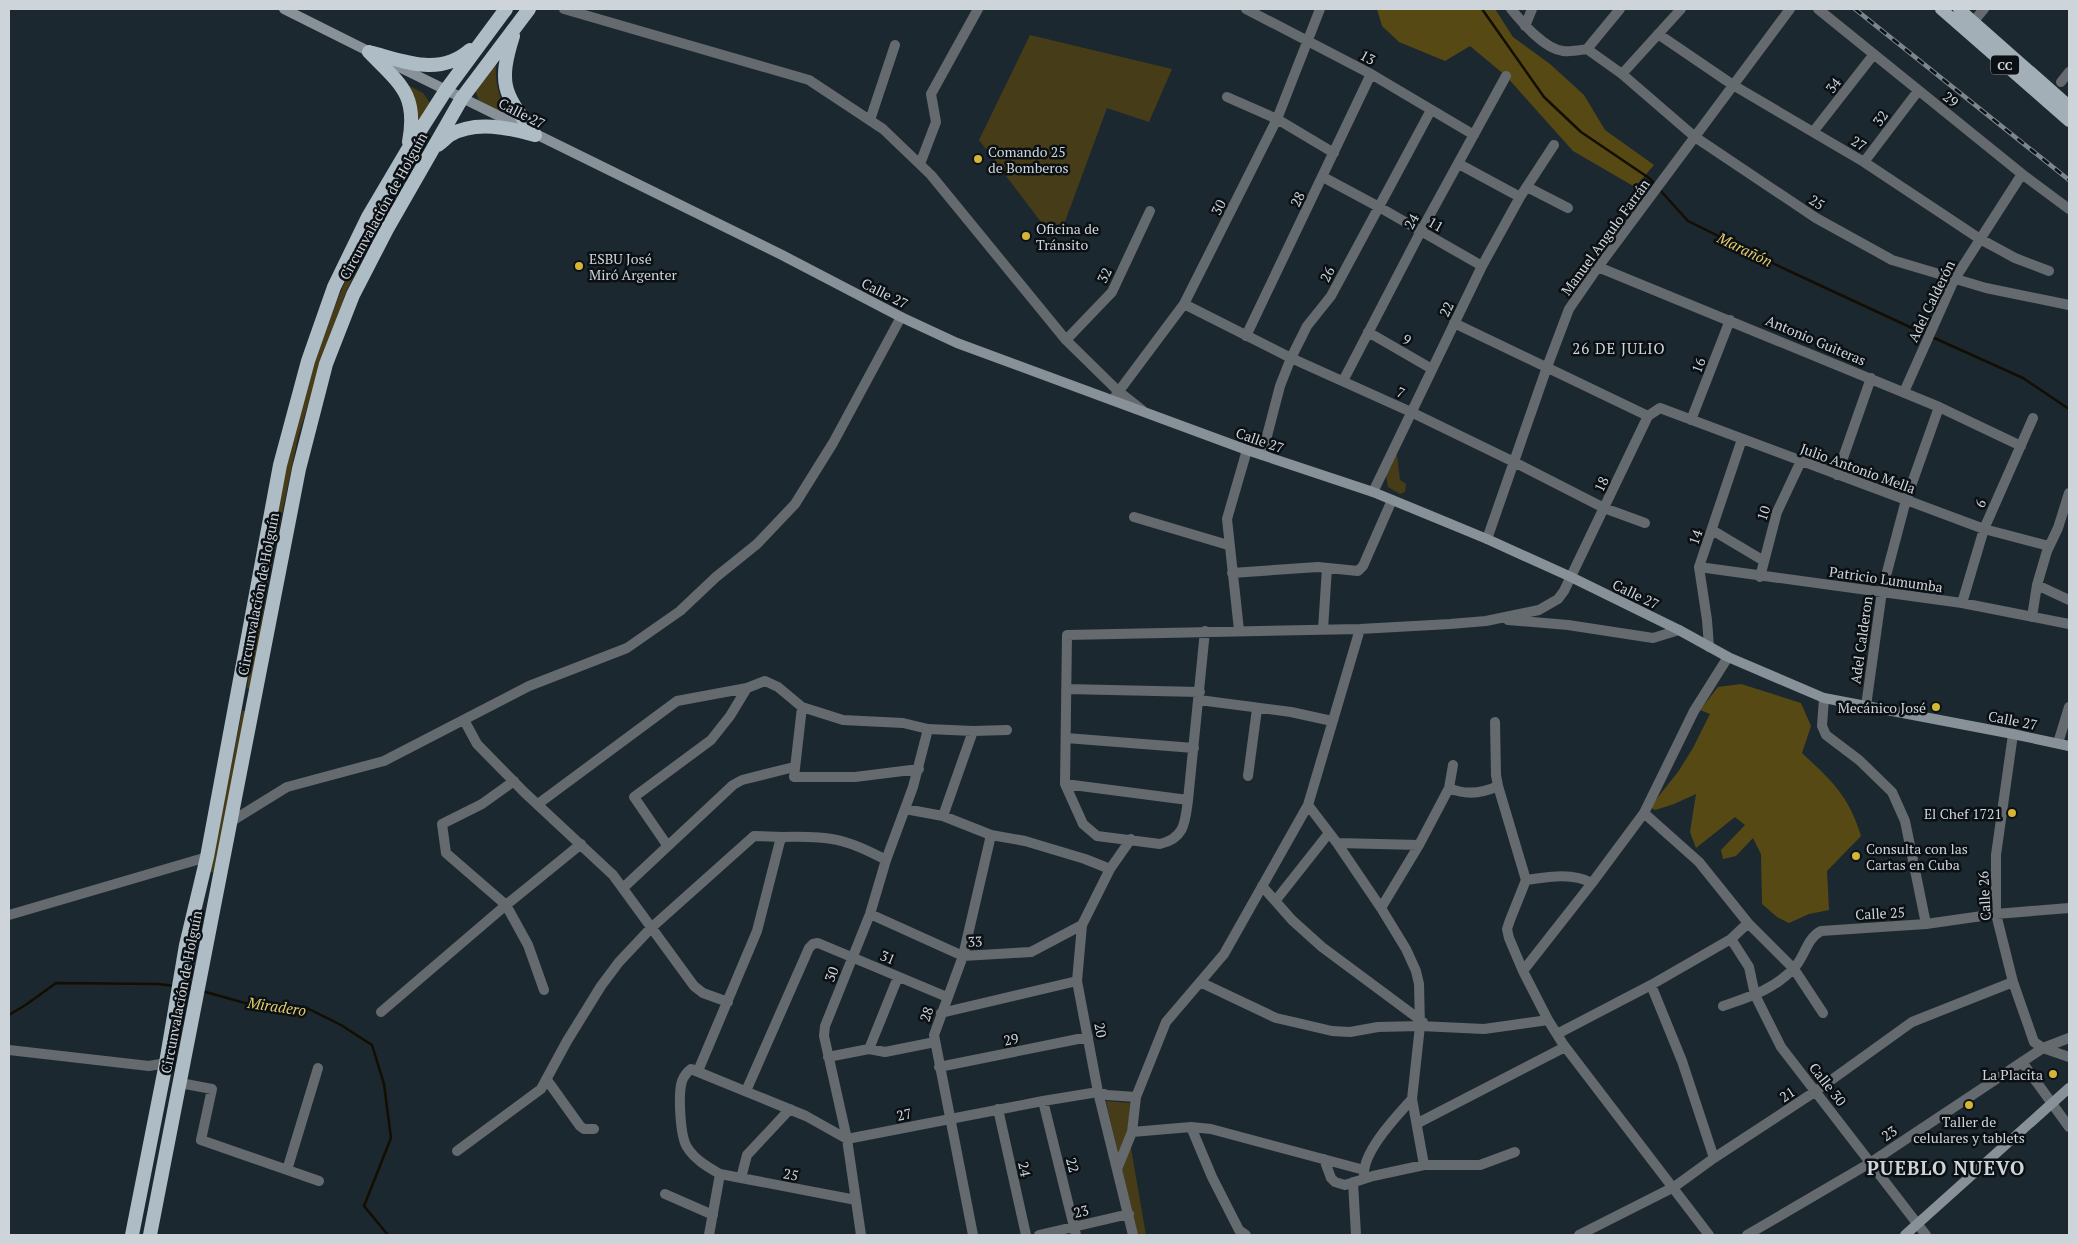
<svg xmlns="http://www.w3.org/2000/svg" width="2078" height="1244" font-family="'PT Serif',serif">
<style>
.green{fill:#463c17}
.forest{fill:#574913}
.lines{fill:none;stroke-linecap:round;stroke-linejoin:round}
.stream{stroke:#130e00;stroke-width:2.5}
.minor{stroke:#646a6e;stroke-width:10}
.tertiary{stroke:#646a6e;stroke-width:10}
.secondary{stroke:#879197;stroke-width:10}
.primary{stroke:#a2afb7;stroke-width:12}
.trunk{stroke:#aebcc6;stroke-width:14}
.rail-casing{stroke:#7d868d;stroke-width:4.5}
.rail{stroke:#0b1014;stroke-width:2.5;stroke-dasharray:8;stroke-linecap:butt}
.poi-dot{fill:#d5b534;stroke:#0b1014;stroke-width:2}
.labels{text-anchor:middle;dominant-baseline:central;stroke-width:5;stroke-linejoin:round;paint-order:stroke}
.shield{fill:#0b1014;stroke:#949a9f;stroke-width:1}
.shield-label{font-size:12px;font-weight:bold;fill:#ced5da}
.street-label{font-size:14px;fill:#ced5da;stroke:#0b1014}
.poi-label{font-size:14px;fill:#ced5da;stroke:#0b1014;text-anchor:start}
.water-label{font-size:15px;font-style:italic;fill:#e5cb69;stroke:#0b1014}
.neighbourhood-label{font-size:15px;letter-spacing:1px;fill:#ced5da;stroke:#0b1014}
.district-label{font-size:19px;font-weight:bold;letter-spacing:1px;fill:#ced5da;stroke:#0b1014}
</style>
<rect width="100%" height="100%" fill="#1c2830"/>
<path class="green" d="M1030,35l142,34 -23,53 -42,-14 -47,127 -7,3 -74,-98z
M496,60c-1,28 2,41 22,61l-39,-20 -5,-14z
M402,82l21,11 9,13 -20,34z
M387,197l4,3 -45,92 -27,77 -21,68 -28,135 -19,117 -4,-1c20,-132 41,-268 92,-392 14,-34 32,-66 48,-99z
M1395,453l2,2 3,25 6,4 -1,8 -5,2 -12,-7 -2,-12z
M242,711h4l-20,110 -13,51h-3z
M1106,1101l24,2 -2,28 18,104h-10z"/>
<path class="forest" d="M1377,9h118l18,28 37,27 34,31 21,35 49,35 -19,22 -62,-36 -67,-75 -36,-30 -25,15 -46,-19 -17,-16z
M1741,684l60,19 10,23 -9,27c30,28 47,43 59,83l-34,35 2,39 -20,4 -20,9 -12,-6 -15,-13 -1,-50 -8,-16 -17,18 -13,3 -2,-9 24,-25 -10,-8 -39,31 -6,-16 6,-38 -22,10 -19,6 -5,-3 28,-35 15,-24 17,-34 -10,-4 18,-23z"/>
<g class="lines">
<path class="stream" d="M1482,9l62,88 37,35 68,46 7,7
M1659,189l29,32 99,49 140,65
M1932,337l91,41 46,31
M182,988l12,2
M202,991l54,15 49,1 36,18 31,20 12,39 7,54 -27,68 24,29
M9,1015l18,-11 29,-21 102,1 17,2"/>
<path class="minor" d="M564,9l245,71 74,49 48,46 135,165 52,51 24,19
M1246,9l125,65 103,61
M1511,9c12,14 33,40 52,42 8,1 17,-1 24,-2
M1818,9l204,165 47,35
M1973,22l11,-13
M1525,26l7,-17
M1658,34l75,51 131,77 116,77 35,19 34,13
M1587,49l35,25 73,63 121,81 76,42 94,28 83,17
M1587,49l33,-40
M1622,74l59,-65
M2061,82l8,-10
M1227,97l50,22 57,34
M870,120l25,-75
M1813,132l61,-78
M1864,162l54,-71
M920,164l16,-42 -5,-28 47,-85
M1459,164l61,33
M1323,177l56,30 103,59
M1527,187l41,21
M1598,267l341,140 82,39
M1184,304l107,54 120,54 103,50 90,46 41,15
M1454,323l194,93
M1368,332l64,37
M1246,336l125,-262
M1066,340l46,-48 38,-81
M1343,381l78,-150 85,-155
M1904,392l50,-112 68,-106
M1116,395l68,-91 93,-185 43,-110
M1691,420l39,-100
M1262,455l18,-69 11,-28 16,-32 24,-30 100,-186
M1837,475l34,-97
M1373,492l109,-226 38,-69 34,-52
M1134,517l94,28
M1712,530l52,31
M1487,539l60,-172 22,-58 29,-42 192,-258
M1699,567l263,36 107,21
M1232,573l86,-6 40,4 5,-5 29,-66
M1760,577l17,-65 24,-51
M2037,585l32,15
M1962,603l22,-74 49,-111
M2032,617l5,-32 10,-34 11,-23 11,-35
M1508,620l60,5 85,13 26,-8
M1323,629l4,-61
M1239,630l-12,-111 20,-69
M1205,631l-17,169c-3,22 -3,38 -28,44l-63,-8 -14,-12 -18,-40 2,-149 293,-6 90,-5 36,-3 53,-11 19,-11 6,-8 84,-175 12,-8 324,121 65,17
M1709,647l-2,-27 -8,-53 43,-128
M1066,689l134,3
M1824,698l-2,28 4,9 33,25 33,32 13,29 21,103
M1199,700l92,12 41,9
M1866,706l16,-115 24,-91 33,-93
M802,707l-8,70h61l64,-8
M464,720l13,24 47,48 89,83 81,111 9,7 25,9
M1495,722l1,53 2,11 28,94 -16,40 -3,9 2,9 14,33 25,49 15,24 146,191
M2013,734l-17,121v59l17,68 21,60 9,6
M1066,738l128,10
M2058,743l11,-36
M1248,776l9,-67
M514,781l-32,23 -40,20 4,29 60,52 22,40 16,45
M1065,784l123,16
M1449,788c16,7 32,6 49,-2
M538,804l139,-103 70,-13 18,-7 13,6 24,20 41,13 60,3 25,6 45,2 34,-1
M1308,805l29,38 44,65 25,41 10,22 3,13 1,42 -8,73 12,66
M905,809l38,7 48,19 34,6 60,18 25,10
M1644,813l55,49 49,61 46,46 29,44
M943,816l30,-85
M232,821l55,-34 97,-26 145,-75 98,-38 53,-37 36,-34 41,-33 38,-40 38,-61 68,-126
M1131,839l-21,30 -28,56 -5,56 21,111 35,143
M1337,843l82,2
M667,845l-33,-48 77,-57 19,-24 17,-28
M1526,880c21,-3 46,-8 66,3
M1262,886l30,34 30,27 101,75
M623,888l110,-103 9,-5 52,-13
M1276,900l53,-67
M1381,908l38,-63 30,-57 4,-23
M870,914l93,42 68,-4 51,-27
M9,915l198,-58
M1731,939l18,28 6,28 26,52 145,188
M1523,971l69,-88 52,-70 50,-102 34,-54
M1200,982l76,36 56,13 18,1 28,-5 42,-1 64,3 64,-9
M1651,985l31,76 32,97
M1723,1006c26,-9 52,-17 71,-38 11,-11 12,-29 27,-37l105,-7 70,-10 73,-6
M381,1012l125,-107 75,-61
M941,1013l136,-32
M1557,1034l94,-49 80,-46 17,-16
M869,1049l29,-72
M9,1050l140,16 17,-3
M828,1057l41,-8 16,3 50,-10
M2022,1062l47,65
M939,1067l149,-30
M698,1071l59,-140 23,-90 3,-4c47,-1 62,1 103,23
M547,1080l33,46 4,3h10
M180,1083l32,6 -11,51 118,41
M746,1091l63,-143 4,-4 5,-1 129,54
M1043,1101l33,134
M998,1109l28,126
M1418,1123l147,-76
M1191,1127l21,50 27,53 7,5
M1132,1132l59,-5 20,2 153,41
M457,1151l84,-62 26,-48 34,-55 18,-24 32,-34 103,-92 29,1
M1324,1159l7,19 4,4 10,3 28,-9 51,-11h56l35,-13
M1117,1169l15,-37 4,-35 30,-75 58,-68 84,-149 52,-176
M287,1170l31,-102
M1364,1175c-1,-24 32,-58 48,-76
M741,1178l6,-23 43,-46
M1353,1182l3,53
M665,1194l48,21
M856,1200l-136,-26c-12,-7 -25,-14 -33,-27 -7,-11 -9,-53 -5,-66 2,-5 5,-9 9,-12l115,47 41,23 196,-38 55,-9 9,3 29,2
M709,1235l11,-61
M861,1235l-14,-96 -23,-103 1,-10 45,-112 16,-54 27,-73 15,-58
M973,1235l-39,-200 29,-79 28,-121
M1039,1235l90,-21
M1579,1235l95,-48 40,-29 102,-67 96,-69 101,-40"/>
<path class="tertiary" d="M2043,1048l26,9
M1747,1235l123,-72 173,-115 26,-10"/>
<path class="secondary" d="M284,9l90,45
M389,62l393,193 119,62 56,26 290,107 126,42 114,47 84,38 108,53 49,27 96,41 189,36 56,12
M1905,1235l164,-147"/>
<path class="primary" d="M1941,9l128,112
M1959,9l110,97"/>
<path class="trunk" d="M513,36c-16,51 -8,58 22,99
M369,52c35,9 70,25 101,-2
M369,52c31,32 49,42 40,90
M438,145c4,-3 8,-7 12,-10 25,-15 60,-7 85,0
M132,1235l34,-172 20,-118 21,-88 73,-392 28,-104 26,-74 34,-70 39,-66 39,-61 60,-81
M150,1235l149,-766 27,-105 27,-69 34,-66 75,-131 67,-89"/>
<defs>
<path id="rail" d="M1855,9l214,171"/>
</defs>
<use href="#rail" class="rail-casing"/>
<use href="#rail" class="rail"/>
</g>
<g class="poi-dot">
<circle cx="978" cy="159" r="5"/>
<circle cx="1026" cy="236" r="5"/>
<circle cx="579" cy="266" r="5"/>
<circle cx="1936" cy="707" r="5"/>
<circle cx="2012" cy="813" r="5"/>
<circle cx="1856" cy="856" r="5"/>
<circle cx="2053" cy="1074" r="5"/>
<circle cx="1969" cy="1105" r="5"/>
</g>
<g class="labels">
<rect class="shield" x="1991" y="55.5" width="28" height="19" rx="4"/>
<g class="shield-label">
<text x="2005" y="65">CC</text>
</g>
<g class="street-label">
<text transform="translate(1368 57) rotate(29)">13</text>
<text transform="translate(1833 85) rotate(-52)">34</text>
<text transform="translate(1951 99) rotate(39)">29</text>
<text transform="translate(522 113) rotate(27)">Calle 27</text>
<text transform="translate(1880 118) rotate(-53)">32</text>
<text transform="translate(1859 143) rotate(31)">27</text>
<text transform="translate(1297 199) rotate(-64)">28</text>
<text transform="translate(1817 202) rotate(33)">25</text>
<text transform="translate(383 206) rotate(-61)">Circunvalación de Holguín</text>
<text transform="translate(1218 207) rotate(-63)">30</text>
<text transform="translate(1411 221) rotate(-61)">24</text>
<text transform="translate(1436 224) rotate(30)">11</text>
<text transform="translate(1605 237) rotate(-54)">Manuel Angulo Farrán</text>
<text transform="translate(1327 274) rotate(-62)">26</text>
<text transform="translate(1104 275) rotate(-63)">32</text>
<text transform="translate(885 293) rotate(27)">Calle 27</text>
<text transform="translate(1931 301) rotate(-64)">Adel Calderón</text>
<text transform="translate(1446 309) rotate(-64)">22</text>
<text transform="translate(1407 339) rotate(30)">9</text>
<text transform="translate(1816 340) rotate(23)">Antonio Guiteras</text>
<text transform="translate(1698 365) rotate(-69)">16</text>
<text transform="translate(1401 392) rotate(25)">7</text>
<text transform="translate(1260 440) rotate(19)">Calle 27</text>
<text transform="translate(1858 468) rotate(20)">Julio Antonio Mella</text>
<text transform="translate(1601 484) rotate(-65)">18</text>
<text transform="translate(1980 503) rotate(-66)">6</text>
<text transform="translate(1763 513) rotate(-72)">10</text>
<text transform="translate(1695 537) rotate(-71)">14</text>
<text transform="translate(1886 579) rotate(8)">Patricio Lumumba</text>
<text transform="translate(258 594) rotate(-79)">Circunvalación de Holguín</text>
<text transform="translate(1636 594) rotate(26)">Calle 27</text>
<text transform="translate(1861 640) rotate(-82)">Adel Calderon</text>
<text transform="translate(2013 720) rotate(11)">Calle 27</text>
<text transform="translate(1984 896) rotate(-93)">Calle 26</text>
<text transform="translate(1880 913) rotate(-3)">Calle 25</text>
<text transform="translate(975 941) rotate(-1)">33</text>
<text transform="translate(888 957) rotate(23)">31</text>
<text transform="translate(831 974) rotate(-69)">30</text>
<text transform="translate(181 992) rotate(-79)">Circunvalación de Holguín</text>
<text transform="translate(926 1014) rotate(-72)">28</text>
<text transform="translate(1101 1030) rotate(79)">20</text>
<text transform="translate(1011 1039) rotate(-11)">29</text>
<text transform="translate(1828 1084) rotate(52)">Calle 30</text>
<text transform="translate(1787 1094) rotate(-33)">21</text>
<text transform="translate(904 1114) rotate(-12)">27</text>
<text transform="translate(1889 1133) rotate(-33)">23</text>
<text transform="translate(1073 1165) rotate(76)">22</text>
<text transform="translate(1025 1169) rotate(78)">24</text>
<text transform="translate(791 1174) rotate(11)">25</text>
<text transform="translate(1081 1211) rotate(-13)">23</text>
</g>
<g class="poi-label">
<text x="988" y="151">Comando 25<tspan x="988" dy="16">de Bomberos</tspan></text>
<text x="1036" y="228">Oficina de<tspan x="1036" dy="16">Tránsito</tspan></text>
<text x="589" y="258">ESBU José<tspan x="589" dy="16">Miró Argenter</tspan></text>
<text x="1926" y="707" text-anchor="end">Mecánico José</text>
<text x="2002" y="813" text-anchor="end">El Chef 1721</text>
<text x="1866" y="848">Consulta con las<tspan x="1866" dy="16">Cartas en Cuba</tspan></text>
<text x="2043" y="1074" text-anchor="end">La Placita</text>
<text x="1969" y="1121" text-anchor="middle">Taller de<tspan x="1969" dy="16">celulares y tablets</tspan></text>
</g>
<g class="water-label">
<text transform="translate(1745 249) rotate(26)">Marañón</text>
<text transform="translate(277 1006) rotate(8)">Miradero</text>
</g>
<g class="neighbourhood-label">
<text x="1619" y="348">26 DE JULIO</text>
</g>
<g class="district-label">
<text x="1946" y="1167">PUEBLO NUEVO</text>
</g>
</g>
<rect width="2078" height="1244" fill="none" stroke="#ced5da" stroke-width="20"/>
</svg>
